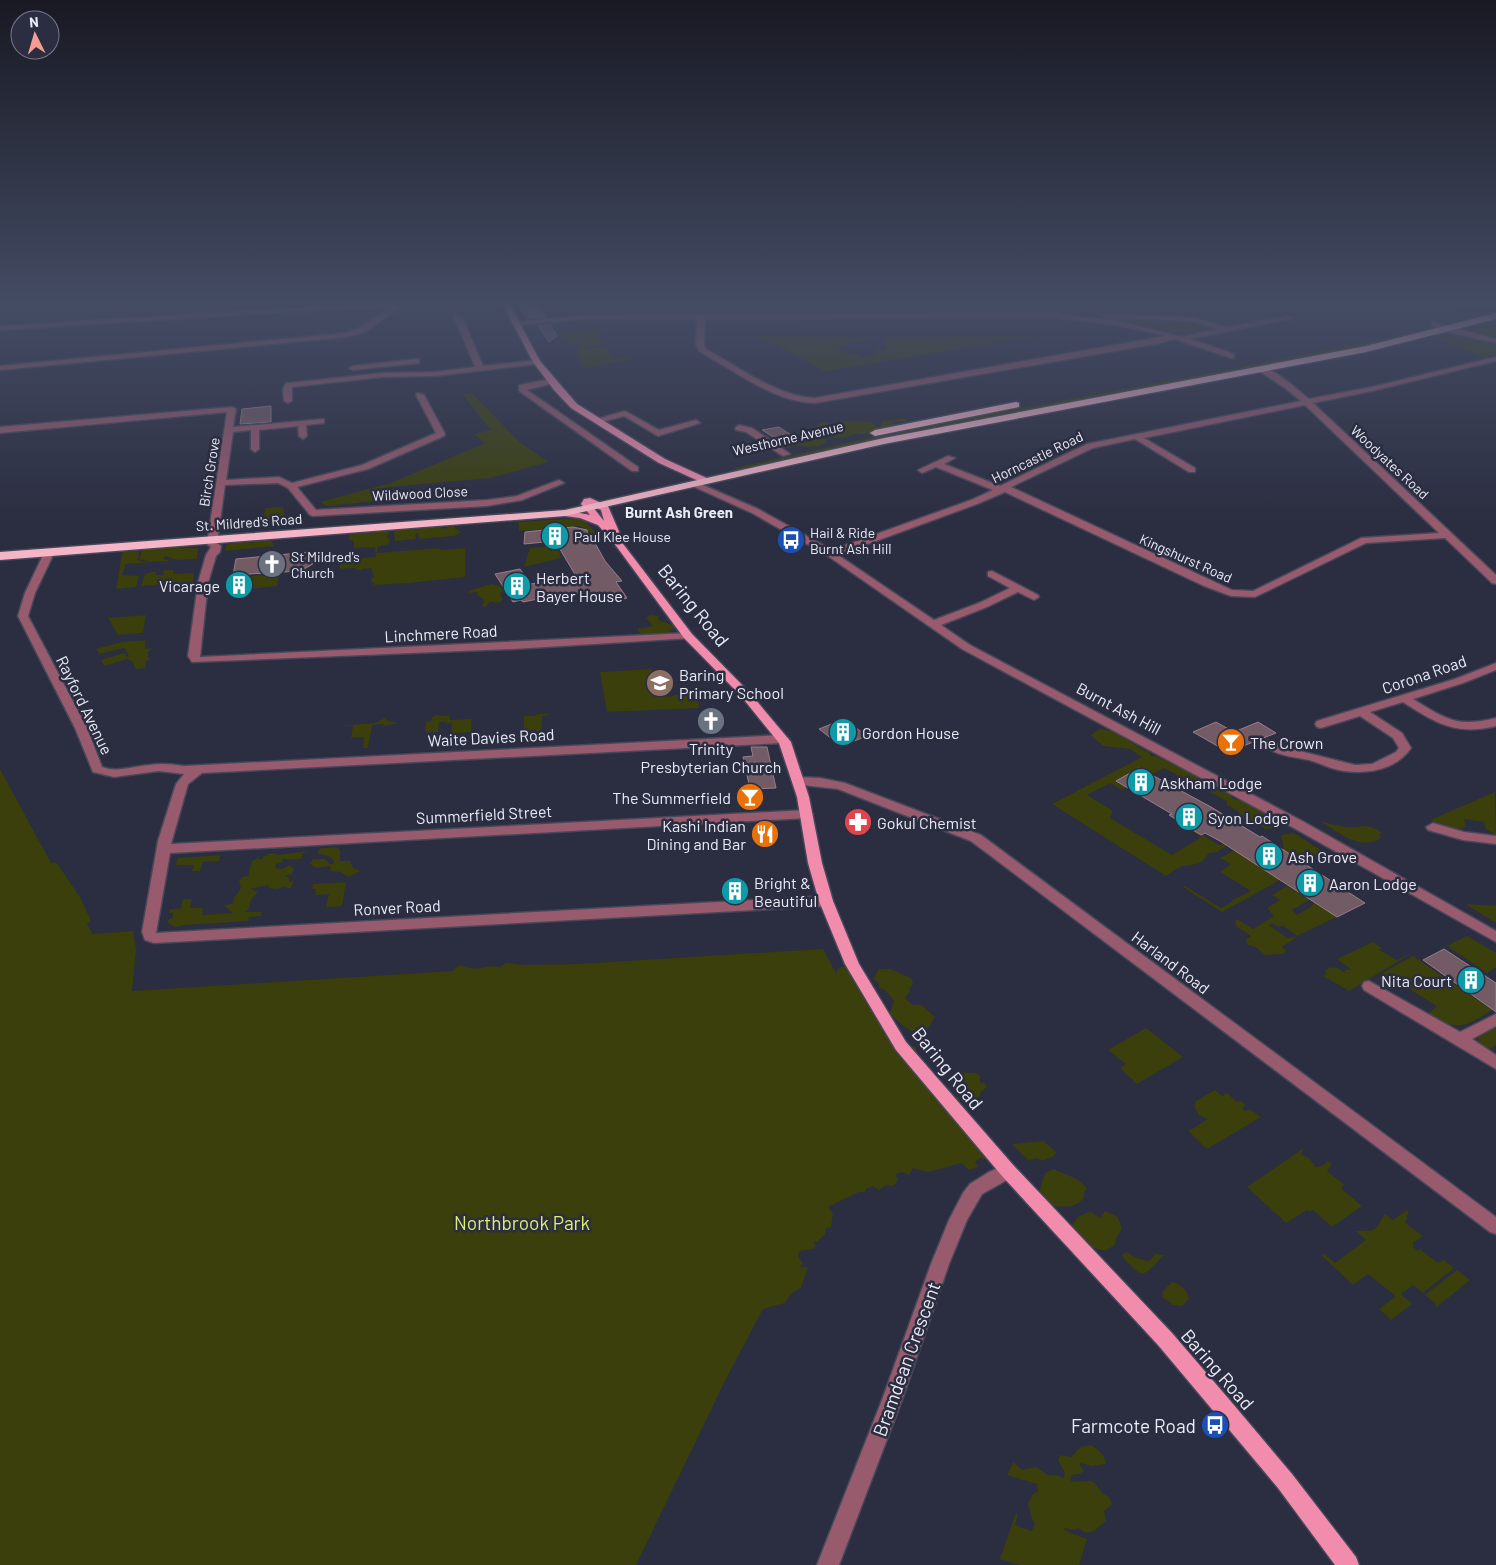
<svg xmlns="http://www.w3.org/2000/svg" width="1496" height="1565" font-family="Barlow,sans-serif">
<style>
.green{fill:#3a3f0b}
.building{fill:#735b66;stroke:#977e89}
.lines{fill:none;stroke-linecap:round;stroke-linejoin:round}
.minor-casing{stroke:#46485a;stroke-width:3}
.major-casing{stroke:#46485a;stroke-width:3}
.highway-casing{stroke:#46485a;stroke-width:3}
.minor{fill:#985a6d;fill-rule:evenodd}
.major{fill:#f18cac;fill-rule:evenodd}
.highway{fill:#f4b5c7;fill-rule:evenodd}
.rail{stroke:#8d8f9e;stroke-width:2.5;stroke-dasharray:4 4;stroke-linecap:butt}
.labels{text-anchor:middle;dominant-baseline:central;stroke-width:5;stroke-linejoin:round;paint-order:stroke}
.far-street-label{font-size:14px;fill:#e9ebf7;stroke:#2b2d40}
.far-poi-label{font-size:14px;fill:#e9ebf7;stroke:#2b2d40;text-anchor:start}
.far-neighbourhood-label{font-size:15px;font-weight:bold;fill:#e9ebf7;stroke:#2b2d40}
.poi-label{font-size:16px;fill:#e9ebf7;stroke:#2b2d40;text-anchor:start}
.street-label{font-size:16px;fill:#e9ebf7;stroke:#2b2d40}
.near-street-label{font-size:19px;fill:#e9ebf7;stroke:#2b2d40}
.near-park-label{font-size:19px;fill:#dfef6a;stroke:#2b2d40}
.near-poi-label{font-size:19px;fill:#e9ebf7;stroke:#2b2d40;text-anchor:end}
</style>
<rect width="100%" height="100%" fill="#2b2d40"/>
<path class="green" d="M1113,318l81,3 19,7 -31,6z
M1496,322v16l-24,-7 1,-2z
M607,329l2,2 -14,2 8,11 -16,3 1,2 17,-2 8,11 16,-1 2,2 -45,9 -12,-17 5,-1 -2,-3 4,-2 -2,-2 -10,1 -8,-12z
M1405,334l6,3 -165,32 -6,-2z
M756,336l117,1 -14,5 -23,5 13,8 9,-1 5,4 15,-4 -1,-2 3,-1 -7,-2 7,-1 1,2 6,1 -4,-14 153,-1 -212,35 -48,-27h-6z
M1450,336l46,8v11l-12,2 -46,-18z
M1235,368l8,2 -345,65 -161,35 -2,-2 159,-36z
M472,393l47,49 29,20 -58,16 -102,9 -9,4 -4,10 -48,5 -7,-4 71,-19 94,-40 -11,-9 17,-4 -29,-36z
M901,418l8,3 -18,1 6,4 -17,2 -14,6h-11l-15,4 -25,-3h2v-3h5l-5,-4 2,-5c6,-1 12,-1 16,4l4,-1 1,-5c9,0 19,0 29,1 6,1 5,4 11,5l3,-6 13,-1z
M813,437l11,2 3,3c-11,7 -20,4 -31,4 -7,0 -10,4 -16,0l5,-1v-2h13l7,-4z
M283,507l2,12 -21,2 1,-13z
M579,518l6,3 12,13h-9l-1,-4 -7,-4 -61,5 -1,-9z
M430,524l16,5 3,-5h4l3,5 6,3 -8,4 -35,3 -1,-6 -3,1 1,5 -21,2 -1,-9 2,-4z
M387,529l2,4 -2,3 3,3 -1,5 -12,3v6l62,-5 1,2 25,-2v29l-57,6 -34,2v-3h-3v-4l3,-1 -3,-9 -10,1v2l-7,-3 -14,1v-9l36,-3 -1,-10 -21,1v-6l-5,-3v-4z
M259,539l13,2 1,4 2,1 -50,5 1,-6 13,-4 14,2z
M569,544l2,2 -13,2 3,10 -37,9 6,-19z
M182,545l-2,3h18l-1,11 -20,1 -12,-4 -2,3 8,2 -21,1 -11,-3 3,-8 5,-3 20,-2 3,2z
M139,551l-1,9 9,3 -21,1 -4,11 17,1 -3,11 -20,2 6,-35 1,-2z
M164,570h9v4l21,-1 -1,9 -52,4 4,-12 11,-3v4h7z
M279,573l-2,13 -29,3 3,-13z
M491,584l8,2 5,5 -4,3 3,6 -4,3 -9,-1 -5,6 -3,-3 3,-4 -7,-5 -1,-4 -9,1 1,-2z
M146,615l-3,18 -25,2 -10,-17z
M651,615l8,1 -1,4 15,5 1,4 -9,5 -23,2 -5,-7 16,-3 -7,-8z
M146,640l-1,9 7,-1 -4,4v6l3,1 -5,2 -1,7 -9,1 -4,-8 -5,-2 -23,7 -3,-6 24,-7 2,4 2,-1 -4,-8 -26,6 -3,-5 26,-7z
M652,669l14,16 -2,1 3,2 -4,2 5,7 17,-4 4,4 9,-2 1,13 -92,4 -7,-40z
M536,714h16l-10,2 -1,27h-5v-13l-12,1v-15h11z
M436,715l14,1 -1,3 2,1 21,-1 -1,13 -20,2 1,-12 -5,2 -1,-2h-7l-1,10h-13l1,-10 5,-1 1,-4z
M385,718l2,3 12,2 -16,3 1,-2 -12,1 -4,23h-5l1,-11 -13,1 2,-12h-15l37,-3z
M1099,729c20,1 34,17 51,24l1,3h5l42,21 6,6 25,11 5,5 10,2 15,9 9,1 13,7 -8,4 8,5 -16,2 -8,-7c-7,1 -13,0 -18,-6v-4l-12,-7v-4l-63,-33 -14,7 -33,6 10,6 -5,3 -12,-7 -23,12 26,16 -3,7 62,37 30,-18 -14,-8 3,-1 28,17 6,-1 1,2 -9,6 -9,1c-3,11 -15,12 -24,13 -5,0 -13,7 -18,10l-114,-72 90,-47 -12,-8 -27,-3 -12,-11z
M0,769l51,94 5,-1 24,35 11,24 -4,3 6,10 40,-3 3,18 -4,42 321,-20 5,-5c5,-1 7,2 12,2 10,2 20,-4 30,-1l6,-4 17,2 55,-1 245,-15 13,24 1,-1v-3l8,-3 3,2 26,47 31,28 12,5c-3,8 -1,18 -4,23l37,25 9,2 2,6 -3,4 31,52 -9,-2 -5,4 3,5 -9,3 -7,-7 -34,9 -15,-4 -4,7 -7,-3 -7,3 3,4 -4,7 -8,-1 -7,5 -6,-4 -7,3 -1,3h-6l-31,15 5,7 -2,13 -5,1 -1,6 -8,8 -3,-1 1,5 -1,3 -14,2 -2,5 5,8 -3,3h8l-7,21 -9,5 -7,10 -22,6 -37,70 -90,186h-636z
M1495,792l1,43 -10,-6 -2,-7 -20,-3 2,8 -8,2 -28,-9z
M1321,822c9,1 19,5 28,5 15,0 21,-4 33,6l-3,2 2,3c-22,14 -41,-6 -60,-16z
M1294,833l33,21 -105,58 -39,-25 2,-1 36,22 11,-6v-2l19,-9 -31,-19 11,-8 -11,-6 15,-8 49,1 -3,-16z
M337,847l3,3v11h10l3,7 6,2v2l-11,5 -7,-5 -10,-1 -1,-5 -14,2 -6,-4 3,-5h12l5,5h3l1,-3 -6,-5 -11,-3 4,-5z
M308,851l-6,3 1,4 -11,2 -9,-1 -1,3 -6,2 -1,4 7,1 7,-4 5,3 -2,6 -7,2 4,2v4l5,-1 -3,7h-4l-1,-2 -9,3 -8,-1 -1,-3 -18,4 8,3 -7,8 -3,10 -4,2h18l-1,4 -12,1 -1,4 -64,4 -9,2 -7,-4v-3l5,-3v-4h-4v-3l12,-2 2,-9h9l-2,9h13l-1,7 31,-2 -9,-7 9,-3c0,-7 5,-9 8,-15l-2,-7 3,-4 6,-1 4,-15 6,-3 3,2 3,-4 8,-3 6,2z
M221,855l-2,6 -16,1 -3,9h-8l2,-6h-18l1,-6 2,-1z
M346,882l-4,24 -16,1 3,-13 -14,1 1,-6h-4l1,-5z
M1287,886l22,14 -17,10 5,5 15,-9 2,-4 10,7 6,-3 7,11 -40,19 -14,-10 -4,1 -6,-3 -5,1 20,13 9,-1 -15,10 4,4 -3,3 -18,1 -9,-8 -8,-2 -2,-5 5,-4 -15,-10 -1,-5 2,-2 16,10 21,-13 -7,-8 13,-8 -8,-5z
M1466,904l30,2v16l-4,-1z
M1467,936l29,17v14l-9,6 -40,-27z
M1373,942l9,6 -3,2 18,10 15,-7 -63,38 -26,-15 4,-3 -3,-2c8,-5 11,-5 19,1l3,-2h6l-15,-11z
M1413,956l79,54c-29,19 -34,20 -65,5l10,-9 -55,-33z
M879,969h11l21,9 2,5 -4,6 1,2 -5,7 8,7h9l13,12c-3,4 -6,11 -10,14 -9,8 -30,-11 -35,-18l4,-12 -10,-12 -5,-1v-5l-6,-4z
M1496,1027v18l-10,7 -6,-7 -2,-7 5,-5z
M1146,1028l37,29 -46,27 -17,-16 6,-4 -18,-14z
M958,1072l17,1 6,3 -2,3 2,4h4l2,4 -7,6v3l-6,4 -9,-2 -13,-14 1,-7z
M1215,1090l7,6 5,-3 10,9 4,-1 5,4 -4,3 4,3 4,-2 11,8 -54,32 -19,-18 20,-12 -9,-4 -5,-9 2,-5z
M1044,1141l13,12 -5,4 -10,4 -5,-3 -9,2 -16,-16z
M1304,1148l-3,7 8,3 7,9 6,-1 6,-5 4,3 -5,7 18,14 -4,3 21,18 -30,21 -19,-17 -3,2 -3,-2 -21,13 -39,-36z
M1054,1169c12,7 24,7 33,20l-3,3v6c-9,10 -18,9 -31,8l-14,-14 6,-19z
M1407,1210l2,3 -3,4 2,2 -4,3 19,14 -10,7v4l5,4 2,-2 18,14 6,-3 10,8 -31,25 -10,-8 -12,9 11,10 -21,16 -12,-11 16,-12 -2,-3 -25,-20 -15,11 -32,-30 3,-1 11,9 31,-23 -10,-9c23,-1 16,2 29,-17l8,6z
M1105,1211l13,6 4,12 -6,9 -1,7 -10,6c-5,-2 -11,-2 -15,-5 -7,-4 -15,-13 -19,-20l8,-10 9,-4 5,1 7,5z
M1127,1252c8,6 12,7 22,9l5,-5v-2l10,1c-22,22 -19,27 -43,0z
M1457,1270l13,10 -37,30 4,-5 -12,-10z
M1172,1282c9,2 16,8 17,17l-7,7 -9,-1 -11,-8 1,-6z
M1090,1445c8,3 15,10 16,19l-14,2 -11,-3 -1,2 4,6 -4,3 -8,1 -2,4 2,3 18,-1 5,2 7,10 7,4 3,7 -8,7 2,10 -12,10 -8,2 -8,-5 -4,2 -9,-2 -1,2 23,9 -8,26h-59l-20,-6 16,-46 2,1 -3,11 17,6 3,-8 -3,-4 -4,-16 5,-9 5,-3 -1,-7 -30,-9 6,-13 9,8 14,-3 12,8h8l8,3 1,-5 -7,-13 2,-5 11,2 9,-10z"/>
<path class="building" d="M519,305h20l7,12 -19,1z
M550,324l7,12 -8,6 -11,-16z
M271,406v16l-31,2 2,-15z
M779,427l18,12 -16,3 -19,-12z
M573,527l14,3 2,14 6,-1 10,18 17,20 -6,1 11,16 -18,5 -3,-4 -7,3 -3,-4h-3l-4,-7 -44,9 -2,-2 -20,4 -2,-2 -8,2 -18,-28 25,-5 11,15 45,-8 -21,-35 -31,3 1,-12z
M309,552l7,10 -15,9 -52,3 -3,16 -16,1 6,-32z
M844,719l23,17 -26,10 -22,-17z
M1216,722l18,10 24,-10 18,11 -48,19 -35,-20z
M751,747h16l9,41 -26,1 -7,-32 10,-1z
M1139,768l72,39 49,30 2,-1 103,67 -28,14 -117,-76 -15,-8 -4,2 -32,-20 3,-1 -56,-33z
M1444,949l52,34v29l-73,-52z"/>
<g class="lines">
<defs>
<path id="minor" d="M343,305h58l-3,4 -33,23 -18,5 -347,33v-4l346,-33 13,-5 33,-21 -91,4 -301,19v-4z
M1054,313l68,9 60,15 35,-8 -26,-8 -84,-3 -4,-2 4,-2 84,3 36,10 63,-11 4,2 -104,21 44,15v4h-3l-57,-19 -13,4 -346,60c-41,-1 -80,-32 -115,-51l-4,-7 1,-26h-114l-68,7 -4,-2 4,-2 68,-7zM1054,317l68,9 44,10 -351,62c-37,-1 -78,-32 -109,-49l-2,-4 1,-26z
M455,315l7,2 21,49 54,-6 4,2 -4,2 -102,12 -53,1 -90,10v14l-4,2 -4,-2 -1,-12 3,-6h3l93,-10 53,-1 40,-5 -21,-50z
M1432,322l64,17v4l-41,-9 -23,-8z
M1496,357v4l-124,30 -59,12 183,172v9l-4,-1 -47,-45 -79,5 -111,54 -24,-1 -27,-10 -199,-94 -28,12 -139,51 96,65 45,-17 31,-15 -22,-12v-4l4,-1 46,24 1,2 -5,3 -16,-8 -31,15 -46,18 29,20 334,177 192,109v11l-202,-114 -332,-179 -134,-93 -76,-43 -64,-29 2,-2h6l62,27 74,41 139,-50 22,-10 -57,-23 -14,6 -4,-3 30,-14 7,2 -11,6 56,22 87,-42 214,-43 -16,-13 -26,-17v-4c13,-1 40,24 50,32l63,-12zM1305,405l134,128 -78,5 -108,53 -21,-1 -221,-103 82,-39 42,-9 54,33h6v-4l-51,-30z
M416,359h3v4l-66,7 -4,-2 4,-2z
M551,379l4,2 -1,2 -27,7 111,77v4h-6l-113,-80v-6z
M417,393l7,2 21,39 -1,2 -76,33 -71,18 19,23 171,-10 30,-4 42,-16 5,3 -42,17 -35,6 -174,10 -3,-1 -22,-27 -10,-5 -53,2 -8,58 4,3 -1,6 -4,4 -8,27 -8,74 488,-24 5,3 -1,2 -179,11 -321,13 -4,-6 10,-73 8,-28 5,-8 -4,-3 20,-132 -227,21v-6l232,-20 4,2 -3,18 91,-8v4l-18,2 1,11 -4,3 -4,-3 -1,-10 -39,4v19l-4,3 -4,-3v-19l-18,2 -7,48 53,-3 13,6 70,-18 74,-32 -20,-38z
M625,411l34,19 37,-10 4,3 -42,13 -34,-20 -26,7 -4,-3z
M739,425l13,3 38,26 -7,2 -37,-24 -10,-2 -1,-2z
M49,550l5,3 -19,40 -7,23 59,112 15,39c14,6 32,-1 47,-2 12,-2 23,-1 35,1l599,-31 6,4 -6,4 -581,30 -14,11 -17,60 636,-34 6,4 -6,4 -637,35 -14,80 670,-37 5,2 2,3 -2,3 -5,2 -672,37 -9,-3 -3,-8 16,-91 18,-57 8,-10 -25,-3 -45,6 -21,-5 -18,-44 -57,-112 7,-23 19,-40z
M1496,663v7l-33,13 -50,16c33,20 44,29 83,19v8c-39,10 -61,-3 -93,-24l-33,10 32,21 9,15c-17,25 -53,28 -80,20 -8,-3 -15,-6 -22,-8 -14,-3 -37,-5 -47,-16l6,-4 20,8 67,17 17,-1 24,-12 3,-4 -6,-10 -33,-22 -39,12 -4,-1 -2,-3 2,-3 138,-42z
M798,777l22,1 25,5 136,52 515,382v17l-6,-2 -519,-391 -133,-52 -44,-5 -2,-3 2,-3z
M1433,823l31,9 32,4v8l-33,-4 -35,-10 -2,-3z
M1369,981l91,51 36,-18v12l-24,13 24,16v14l-132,-79 -2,-4 2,-4z
M1008,1164l6,2 2,5 -2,5 -32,18 -15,26 -18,44 -47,136 -63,165h-22l65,-165 49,-136 18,-44 14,-27 7,-9 19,-12z"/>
<path id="major" d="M503,305h7l30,56 37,43 88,55 44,20v4h-6l-44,-20 -88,-55 -17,-18 -21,-28z
M590,498l18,8 12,28 -3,2 75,98 57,58 42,50 18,55 13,66 11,38 26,63 47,78 108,124 158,167 56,65 64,76 64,83 3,8h-24l-57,-77 -120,-143 -156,-169 -106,-126 -51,-86 -26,-63 -11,-38 -11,-66 -18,-54 -38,-47 -57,-58 -70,-95 -16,-18 -18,-7 -15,-2 -5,-3 5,-3 25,5 -9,-11 3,-5zM592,506l9,4 3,11z"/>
<path id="highway" d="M1496,313v6l-130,33 -482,92 -319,72 -565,44v-8l565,-42 319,-72 482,-92z
M1016,402l3,1v4l-144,29 -5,-3 5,-3z"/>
</defs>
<use href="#minor" class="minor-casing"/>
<use href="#major" class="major-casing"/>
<use href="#highway" class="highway-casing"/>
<use href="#minor" class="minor"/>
<use href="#major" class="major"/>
<use href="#highway" class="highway"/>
<path class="rail" d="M1457,305l39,3"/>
</g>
<linearGradient id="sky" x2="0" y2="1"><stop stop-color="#181923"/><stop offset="0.58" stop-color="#444c64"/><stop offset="1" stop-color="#444c64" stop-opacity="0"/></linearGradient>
<rect width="1496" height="524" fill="url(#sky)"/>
<defs>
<symbol id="building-disc" viewBox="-11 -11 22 22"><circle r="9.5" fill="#0f9aa8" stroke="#2b2d40"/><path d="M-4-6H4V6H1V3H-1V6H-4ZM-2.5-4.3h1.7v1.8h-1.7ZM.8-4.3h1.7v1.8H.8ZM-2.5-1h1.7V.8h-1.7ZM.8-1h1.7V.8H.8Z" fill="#fff"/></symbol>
<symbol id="bus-disc" viewBox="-11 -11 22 22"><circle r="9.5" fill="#1a4fb4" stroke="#2b2d40"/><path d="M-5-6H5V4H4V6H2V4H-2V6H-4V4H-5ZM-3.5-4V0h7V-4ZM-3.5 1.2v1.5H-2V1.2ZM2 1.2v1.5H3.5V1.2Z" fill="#fff"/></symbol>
<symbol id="church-disc" viewBox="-11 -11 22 22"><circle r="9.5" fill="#6b7280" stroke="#2b2d40"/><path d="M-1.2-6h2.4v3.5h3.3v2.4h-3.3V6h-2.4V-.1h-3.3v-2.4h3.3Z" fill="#fff"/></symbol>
<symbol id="school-disc" viewBox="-11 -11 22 22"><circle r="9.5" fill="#8d6e63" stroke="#2b2d40"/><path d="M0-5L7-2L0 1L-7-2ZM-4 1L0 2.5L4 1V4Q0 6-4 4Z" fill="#fff"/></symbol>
<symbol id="bar-disc" viewBox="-11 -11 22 22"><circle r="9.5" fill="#e8710a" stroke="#2b2d40"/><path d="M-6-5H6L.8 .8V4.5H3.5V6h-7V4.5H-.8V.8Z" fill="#fff"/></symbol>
<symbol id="pharmacy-disc" viewBox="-11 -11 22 22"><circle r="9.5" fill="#e0444e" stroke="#2b2d40"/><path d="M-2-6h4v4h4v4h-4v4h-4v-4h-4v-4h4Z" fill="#fff"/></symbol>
<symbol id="restaurant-disc" viewBox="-11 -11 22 22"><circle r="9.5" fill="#e8710a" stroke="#2b2d40"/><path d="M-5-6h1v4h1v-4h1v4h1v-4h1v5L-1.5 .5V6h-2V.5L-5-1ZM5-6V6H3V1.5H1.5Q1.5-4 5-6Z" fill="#fff"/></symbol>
</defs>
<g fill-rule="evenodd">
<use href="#building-disc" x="539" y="520" width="32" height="32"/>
<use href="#bus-disc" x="775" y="524" width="32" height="32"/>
<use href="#church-disc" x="256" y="548" width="32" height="32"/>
<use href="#building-disc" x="223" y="569" width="32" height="32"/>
<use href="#building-disc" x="501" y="570" width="32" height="32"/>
<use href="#school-disc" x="644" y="667" width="32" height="32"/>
<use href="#church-disc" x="695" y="705" width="32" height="32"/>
<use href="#building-disc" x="827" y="716" width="32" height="32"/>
<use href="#bar-disc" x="1215" y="726" width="32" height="32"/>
<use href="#building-disc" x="1125" y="766" width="32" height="32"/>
<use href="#bar-disc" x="734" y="781" width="32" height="32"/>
<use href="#building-disc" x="1173" y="801" width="32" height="32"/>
<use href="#pharmacy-disc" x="842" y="806" width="32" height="32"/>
<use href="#restaurant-disc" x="749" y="818" width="32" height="32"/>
<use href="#building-disc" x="1253" y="840" width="32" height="32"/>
<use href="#building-disc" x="1294" y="867" width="32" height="32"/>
<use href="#building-disc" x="719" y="875" width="32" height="32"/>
<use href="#building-disc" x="1455" y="964" width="32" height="32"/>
<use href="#bus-disc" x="1199" y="1409" width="32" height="32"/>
</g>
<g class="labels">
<g class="far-street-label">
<text transform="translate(788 438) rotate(-13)">Westhorne Avenue</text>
<text transform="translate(1037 457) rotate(-26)">Horncastle Road</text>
<text transform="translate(1390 462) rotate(43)">Woodyates Road</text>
<text transform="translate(209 472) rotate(-81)">Birch Grove</text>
<text transform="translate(420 493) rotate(-3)">Wildwood Close</text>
<text transform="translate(249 522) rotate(-4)">St. Mildred's Road</text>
<text transform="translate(1186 558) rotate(24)">Kingshurst Road</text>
</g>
<g class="far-poi-label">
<text x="810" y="532">Hail &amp; Ride<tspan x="810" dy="16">Burnt Ash Hill</tspan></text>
<text x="574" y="536">Paul Klee House</text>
<text x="291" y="556">St Mildred's<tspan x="291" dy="16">Church</tspan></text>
</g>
<g class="far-neighbourhood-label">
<text x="679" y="512">Burnt Ash Green</text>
</g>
<g class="poi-label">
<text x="536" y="577">Herbert<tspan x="536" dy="18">Bayer House</tspan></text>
<text x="220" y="585" text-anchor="end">Vicarage</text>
<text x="679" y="674">Baring<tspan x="679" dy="18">Primary School</tspan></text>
<text x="862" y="732">Gordon House</text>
<text x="1250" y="742">The Crown</text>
<text x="711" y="748" text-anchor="middle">Trinity<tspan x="711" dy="18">Presbyterian Church</tspan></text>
<text x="1160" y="782">Askham Lodge</text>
<text x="731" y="797" text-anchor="end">The Summerfield</text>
<text x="1208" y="817">Syon Lodge</text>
<text x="877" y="822">Gokul Chemist</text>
<text x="746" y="825" text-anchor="end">Kashi Indian<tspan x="746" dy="18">Dining and Bar</tspan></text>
<text x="1288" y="856">Ash Grove</text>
<text x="754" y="882">Bright &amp;<tspan x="754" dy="18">Beautiful</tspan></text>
<text x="1329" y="883">Aaron Lodge</text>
<text x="1452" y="980" text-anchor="end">Nita Court</text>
</g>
<g class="street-label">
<text transform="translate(441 633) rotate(-3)">Linchmere Road</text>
<text transform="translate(1424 674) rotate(-19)">Corona Road</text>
<text transform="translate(85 705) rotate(64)">Rayford Avenue</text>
<text transform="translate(1119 708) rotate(28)">Burnt Ash Hill</text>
<text transform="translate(491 737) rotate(-3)">Waite Davies Road</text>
<text transform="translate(484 814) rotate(-3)">Summerfield Street</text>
<text transform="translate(397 907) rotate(-3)">Ronver Road</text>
<text transform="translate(1171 962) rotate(37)">Harland Road</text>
</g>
<g class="near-street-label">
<text transform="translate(694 605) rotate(51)">Baring Road</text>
<text transform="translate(948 1068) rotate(51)">Baring Road</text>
<text transform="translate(906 1359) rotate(-70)">Bramdean Crescent</text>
<text transform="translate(1218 1369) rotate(49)">Baring Road</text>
</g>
<g class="near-park-label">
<text x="522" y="1222">Northbrook Park</text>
</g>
<g class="near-poi-label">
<text x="1196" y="1425">Farmcote Road</text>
</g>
</g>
<g transform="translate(35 35) rotate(355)"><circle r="24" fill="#2b2d40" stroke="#777989"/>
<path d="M0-4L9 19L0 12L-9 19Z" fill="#f59c93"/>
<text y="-8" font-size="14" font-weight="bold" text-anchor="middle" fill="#e9ebf7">N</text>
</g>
</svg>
